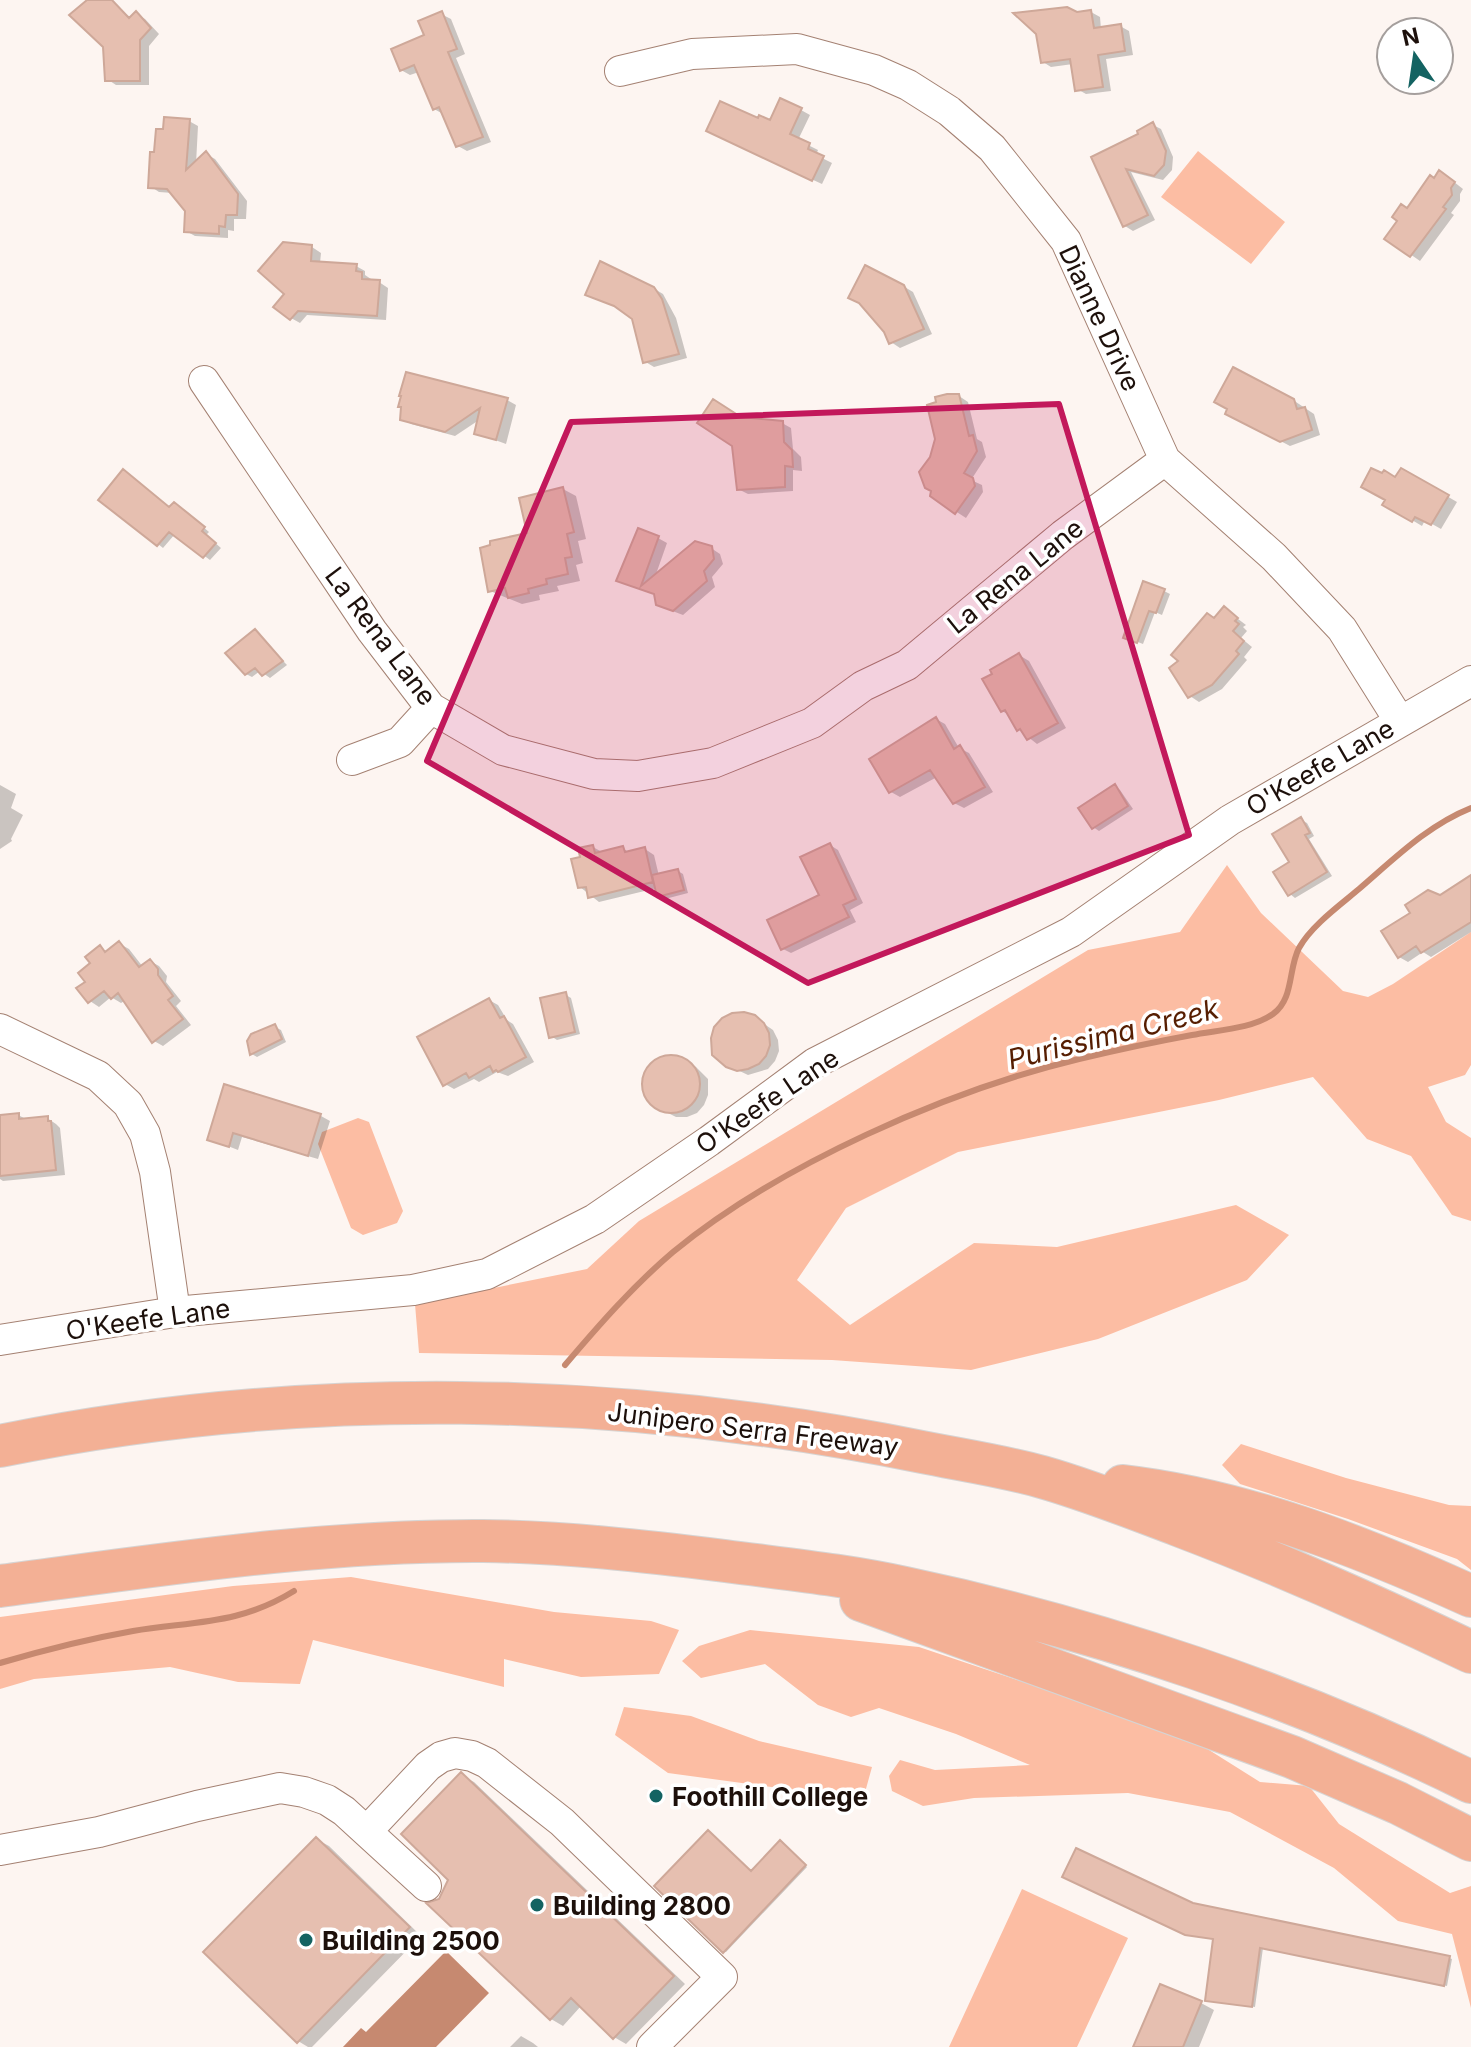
<svg xmlns="http://www.w3.org/2000/svg" width="1471" height="2047" font-family="Inter,sans-serif">
<style>
.green{fill:#fcbda3}
.water{fill:#c68970}
.shadow{fill:#0003}
.lines{fill:none;stroke-linecap:round;stroke-linejoin:round}
.stream{stroke:#c68970;stroke-width:6}
.building{fill:#e6bfb0;stroke:#cea899;stroke-width:2}
.minor-casing{stroke:#a48172;stroke-width:32}
.highway-casing{stroke:#d6d4d3;stroke-width:44}
.minor{stroke:#fff;stroke-width:30}
.highway{stroke:#f3b095;stroke-width:42}
.marked{fill:#c2185b;fill-opacity:0.2;stroke:#c2185b;stroke-width:6;stroke-linejoin:round}
.poi-dot{fill:#146362;stroke:#fff;stroke-width:3}
.labels{text-anchor:middle;dominant-baseline:central;stroke-width:7;stroke-linejoin:round;paint-order:stroke}
.street-label{font-size:26px;fill:#1d100b;stroke:#fff}
.poi-label{font-size:26px;font-weight:bold;fill:#1d100b;stroke:#fff;text-anchor:start}
.water-label{font-size:28px;font-style:italic;fill:#561e02;stroke:#fff}
</style>
<rect width="100%" height="100%" fill="#fdf5f1"/>
<path class="green" d="M1198,151l87,71 -34,42 -90,-67z
M1227,865l34,48 82,78 25,6 25,-13 78,-52v133l-6,10 -37,12 18,35 25,16v83l-19,-6 -41,-59 -44,-17 -54,-62 -94,23 -261,52 -112,56 -49,72 53,45 124,-82 83,4 179,-42 53,30 -42,45 -149,59 -127,31 -139,-10 -413,-7 -4,-49 172,-35 52,-48 449,-271 92,-18z
M358,1118l11,4 34,89 -6,12 -34,12 -12,-7 -33,-84 4,-12z
M1241,1444l105,34 103,27 22,1v64l-14,-11 -109,-40 -108,-35 -18,-19z
M351,1577l203,35 97,9 28,9 -20,44 -78,3 -77,-18v28l-191,-47 -13,44 -62,-2 -68,-15 -136,12 -34,10v-72l233,-31z
M750,1630l169,17 271,91 70,44 49,4 30,38 111,69 21,-7v122l-19,-74 -54,-13 -64,-53 -104,-56 -102,-19 -154,5 -51,8 -31,-15 -3,-15 11,-16 35,10 95,-5 -74,-31 -77,-26 -28,9 -33,-12 -53,-41 -64,14 -19,-17 17,-15z
M624,1707l67,9 68,25 113,26 -8,29 -63,-5 -133,-18 -53,-38z
M1022,1889l106,49 -51,109h-128z"/>
<path class="water" d="M446,1951l43,42 -53,54h-93l18,-19 5,4z"/>
<path class="shadow" d="M90,0h12l12,4 17,14 5,-4 9,5 14,15 -10,12v39h-33l-9,-6 -2,-33z
M1091,12l9,5 1,12 19,-3 9,5 4,24 -27,4 5,32 -25,3 -9,-5 -4,-25 -22,3 -8,-5 34,-48z
M441,14l10,5 14,35 -9,4 35,84 -24,9 -9,-5 -13,-31 -11,-6 -15,-37 -9,3 -9,-5z
M801,110l9,5 -12,25 20,10 -2,5 16,8 -10,21 -105,-48 42,-15 12,2z
M189,121l9,5 -2,38 10,-10 9,5 32,42 -1,18h-12v12l-6,-1v8l-33,-2 -9,-5 1,-21 -14,-17 -14,-1 -9,-6z
M1153,125l8,4 12,28 -1,13 -9,10 -32,-8 24,48 -22,11 -8,-5 -31,-68 47,-23z
M1449,178l14,11 -3,5v7l-9,12 3,2 -34,46 -33,-23z
M312,247l9,6 -1,10 36,3 9,5v4l6,4v3h8l9,6 -2,32 -79,-5 -7,8 -9,-5 -5,-25z
M903,286l10,6 19,42 -32,14 -9,-6z
M653,288l10,6 13,24 11,40 -33,9 -10,-6 -11,-43 -12,-9 -25,-10z
M959,396l9,6 9,37 5,3 4,15 -15,23 11,5 1,7 -17,26 -34,-22 -1,-38z
M507,400l9,5 -10,39 -30,-11 3,-13 -24,16 -44,-12 -9,-5 1,-12z
M1293,400l21,14 6,21 -30,11 -53,-28z
M742,419l40,4 9,5 2,21 8,8 1,14 -9,-1v21l-45,3 -10,-5z
M1402,470l55,32 -16,27 -16,-9 -3,6 -37,-22z
M563,489l13,7 10,43 -8,2 5,22 -7,2 4,16 -23,5 2,5 -20,4 1,5 -18,4 -32,-13z
M180,507l29,25 -3,3 15,13 -11,12 -35,-26 -12,14 -5,-4 12,-35z
M658,538l9,5 -12,34 56,-29 9,6 3,10 -11,13 3,10 -32,28 -16,-6 -11,-14 -38,-15z
M1164,591l6,3 -8,21 -7,-3 -12,32 -18,-7z
M1225,609l21,16 -3,2 4,4 -6,7 11,9 -8,10 3,3 -25,29 -23,13 -9,-6 -8,-35z
M255,632l32,33 -17,13 -10,-7 -8,6 -6,-3z
M1019,655l10,6 37,67 -29,16 -19,-15 -7,-13 -9,-5z
M936,719l9,5 14,24 10,5 24,39 -29,16 -10,-5 -17,-26 -37,20 -9,-5z
M0,785l16,9 -5,14 12,7 -12,24 1,2 -12,8z
M1115,787l5,3 13,19 -34,22 -6,-4z
M1301,820l6,3 7,13 -5,3 23,37 -37,22 -5,-4 1,-31z
M830,845l8,5 25,53 -13,7 6,12 -65,31 -8,-4 39,-53z
M593,847l9,5 21,-3 8,4 14,-4 9,6 5,21 19,-5 5,3 5,19 -23,6 -6,-3 -2,-8 -58,14 -19,-15 2,-28z
M1471,878v54l-40,25 -8,-5 -15,10 -9,-5 41,-60z
M120,944l9,5 14,18 7,-6 9,5 8,10 -1,6 15,19 -5,5 15,19 -28,21 -9,-5 -28,-41 -5,3 -10,-6 -12,10 -9,-6 -2,-19 12,-34 8,4z
M566,995l5,3 9,36 -23,6 -6,-4z
M489,1000l9,5 9,15 6,4 21,38 -26,14 -11,-4 -18,10 -5,-3 -20,10 -9,-5z
M754,1017l19,13 5,10 1,11 -4,10 -7,8 -20,6 -21,-10z
M275,1027l6,3 5,12 -29,15 -5,-3z
M675,1057l21,10 12,12v16l-4,10 -7,8 -10,4h-11l-20,-10 -8,-7 -4,-10v-10l3,-10 8,-8z
M226,1087l95,29 9,5 -12,38 -76,-22 -4,13 -28,-11z
M18,1115l10,5 19,-2 9,6 4,4 5,47 -62,6 -3,-2v-62z
M461,1775l13,7 211,202 -59,60 -12,-7 -33,-31 -18,20 -12,-7 -111,-119 11,-20z
M316,1839l13,7 92,90 -109,111h-4l-10,-6z
M782,1844l25,23 -81,85 -2,-1 28,-78z
M1192,1905l257,53 3,1 -5,27 -184,-38 -8,59 -45,-6 5,-62z
M1201,2003l13,7 -15,37h-63z
M521,2036l12,7 5,4h-28z"/>
<g class="lines">
<path class="stream" d="M565,1365c34,-40 68,-79 108,-113 106,-87 273,-161 406,-193 38,-9 75,-17 113,-24 25,-5 60,-6 81,-21 21,-15 15,-45 26,-66 12,-22 41,-43 60,-59 35,-30 69,-64 112,-81
M0,1663c44,-13 88,-24 133,-32 61,-10 106,-6 161,-40"/>
</g>
<path class="building" d="M87,0h25l17,18 7,-7 15,17 -11,12v41h-35l-2,-34 -34,-32z
M1067,7l10,5 14,-2 3,18 27,-4 4,27 -27,4 5,32 -28,4 -5,-32 -29,4 -5,-29 -23,-21z
M442,11l15,38 -9,3 35,85 -27,10 -17,-40 -6,3 -19,-45 -14,6 -9,-22 33,-14 -6,-14z
M780,98l22,10 -12,26 20,9 -2,6 16,7 -12,25 -106,-50 14,-30 38,17 1,-3 11,5z
M164,117l26,2 -4,51 20,-19 32,43 -1,21h-11l-1,12 -6,-1v8l-35,-2 1,-21 -18,-22 -19,-1 2,-36h4l2,-23h7z
M1153,122l13,29 -2,14 -10,11 -28,-7 22,46 -25,12 -32,-70 47,-23 -1,-3z
M1439,170l16,12 -4,6 1,7 -9,12 3,2 -36,48 -26,-18 13,-18 -5,-4 9,-13 6,4 23,-33 4,3z
M283,242l29,3 -1,16 46,3 -1,7 6,1v7l18,1 -3,36 -79,-5 -8,9 -17,-13 11,-13 -26,-23z
M600,261l54,26 8,12 17,55 -36,9 -11,-44 -18,-13 -29,-11z
M865,265l39,20 20,44 -35,15 -5,-12 -25,-29 -11,-5z
M1233,367l61,32 3,10 8,-2 7,23 -32,12 -55,-28 2,-5 -13,-7z
M406,372l102,26 -12,42 -22,-6 6,-26 -35,24 -45,-12 1,-13h-3l3,-11h-2z
M947,394h12l10,42 4,-1 4,16 -13,22 9,5 2,8 -20,28 -25,-18 1,-5 -6,-3 -6,-16 11,-15 5,-18 -8,-34 9,-3 -1,-5z
M713,399l28,18 42,4 1,21 8,8 1,17 -8,-1v21l-48,3 -5,-44 -35,-23z
M1371,468l11,5 2,-3 11,7 6,-9 48,27 -18,30 -16,-8 -3,5 -30,-17 3,-5 -24,-13z
M123,469l46,38 5,-5 31,25 -3,4 14,12 -13,15 -34,-26 -12,14 -59,-46z
M563,487l11,45 -7,2 5,23 -7,1 3,16 -22,5 1,5 -19,5 1,4 -21,5 -3,-10 -17,4 -8,-44 10,-3v-4l37,-8 -8,-35z
M638,528l21,8 -18,50 54,-45 17,5 2,13 -10,12 3,10 -34,30 -17,-6 -2,-11 -38,-13z
M1143,581l22,8 -9,24 -7,-2 -12,32 -14,-5z
M1224,606l14,12 -3,3 4,3 -6,7 11,10 -8,10 3,3 -27,31 -24,13 -19,-30 9,-7 -7,-6 36,-42 7,5z
M255,629l28,32 -21,15 -7,-8 -10,7 -20,-22z
M1019,653l39,70 -31,17 -7,-11 -3,2 -12,-21 -4,2 -19,-33 10,-5 -2,-4z
M936,717l18,32 6,-4 25,42 -32,17 -23,-34 -41,23 -20,-34z
M1115,784l13,22 -36,23 -14,-21z
M1301,817l9,16 -5,2 22,37 -39,24 -15,-24 16,-10 -17,-28z
M830,843l26,56 -13,6 6,12 -68,33 -14,-30 52,-25 -19,-38z
M593,845l2,8 28,-7 2,6 20,-5 8,35 -65,16 -2,-11 -8,1 -7,-29 9,-2 -2,-9z
M678,869l6,21 -27,7 -5,-22z
M1471,875v47l-50,31 -5,-7 -18,12 -17,-27 29,-18 -5,-8 23,-15 12,5z
M119,941l20,26 11,-8 8,10v6l15,21 -5,4 15,19 -31,24 -34,-50 -7,6 -7,-8 -16,12 -12,-15 9,-6 -7,-9 12,-10 -5,-6 15,-12 5,7z
M566,992l9,40 -26,6 -9,-40z
M489,998l11,20 4,-2 22,41 -28,15 -2,-2 -3,2 -3,-6 -21,12 -3,-5 -23,13 -26,-49z
M744,1012l11,3 9,8 5,10 1,12 -4,11 -7,8 -11,5 -11,2 -11,-4 -14,-12 -1,-17 3,-11 8,-9 10,-5z
M275,1024l7,15 -32,16 -3,-14 4,-7z
M642 1084a29 29 0 1 1 58 0a29 29 0 1 1-58 0Z
M224,1084l97,30 -13,42 -75,-23 -4,14 -22,-7z
M19,1113v6l29,-3v5h3l5,49 -56,6v-61z
M461,1772l213,204 -61,63 -42,-41 -21,22 -124,-117 13,-4 9,-19 -47,-46z
M708,1830l43,41 29,-31 26,25 -83,88 -69,-67z
M316,1837l94,90 -113,116 -94,-91z
M1076,1848l117,55 257,53 -6,30 -184,-38 -8,59 -47,-6 8,-62 -28,-4 -123,-58z
M1160,1984l42,17 -19,46h-50z"/>
<g class="lines">
<defs>
<path id="minor" d="M620,71l72,-17 105,-5 77,21 34,15 41,26 43,37 74,93 99,219 109,97 68,72 57,91
M204,381l168,250 59,77 72,42 91,24 44,2 75,-13 99,-40 51,-37 44,-21 156,-130 102,-75
M352,760l48,-18 31,-34
M0,1029l98,47 30,28 17,30 10,38 20,140
M0,1340l175,-28 238,-22 74,-16 108,-55 114,-78 106,-78 256,-131 159,-112 241,-139
M367,1831l61,-65 13,-9 14,-4 17,3 15,7 75,59 160,155 -70,70
M0,1850l99,-18 98,-26 83,-18 24,4 23,8 17,11 82,75"/>
<path id="highway" d="M0,1446c302,-62 621,-55 922,6 40,8 81,14 120,25 46,13 91,31 136,48 100,38 197,81 293,127
M1123,1486c121,14 237,60 348,110
M0,1586c160,-21 321,-46 483,-45 81,1 162,10 242,20 60,8 121,14 180,27 190,40 393,108 566,194
M861,1600l431,157 106,46 73,37"/>
</defs>
<use href="#minor" class="minor-casing"/>
<use href="#highway" class="highway-casing"/>
<use href="#minor" class="minor"/>
<use href="#highway" class="highway"/>
</g>
<path class="marked" d="M1059,404l130,431 -381,148 -381,-222 144,-339z"/>
<g class="poi-dot">
<circle cx="656" cy="1796" r="8"/>
<circle cx="537" cy="1905" r="8"/>
<circle cx="306" cy="1940" r="8"/>
</g>
<g class="labels">
<g class="street-label">
<text transform="translate(1100 318) rotate(65)">Dianne Drive</text>
<text transform="translate(1015 576) rotate(-39)">La Rena Lane</text>
<text transform="translate(381 636) rotate(53)">La Rena Lane</text>
<text transform="translate(1320 767) rotate(-30)">O'Keefe Lane</text>
<text transform="translate(767 1101) rotate(-34)">O'Keefe Lane</text>
<text transform="translate(148 1319) rotate(-8)">O'Keefe Lane</text>
<text transform="translate(753 1429) rotate(7)">Junipero Serra Freeway</text>
</g>
<g class="poi-label">
<text x="672" y="1796">Foothill College</text>
<text x="553" y="1905">Building 2800</text>
<text x="322" y="1940">Building 2500</text>
</g>
<g class="water-label">
<text transform="translate(1113 1034) rotate(-14)">Purissima Creek</text>
</g>
</g>
<g transform="translate(1415 56) rotate(347)"><circle r="38" fill="#ffffff" stroke="#a59f9d" stroke-width="2"/>
<path d="M0-6L14 30L0 20L-14 30Z" fill="#146362"/>
<text y="-12" font-size="22" font-weight="bold" text-anchor="middle" fill="#1d100b">N</text>
</g>
</svg>
